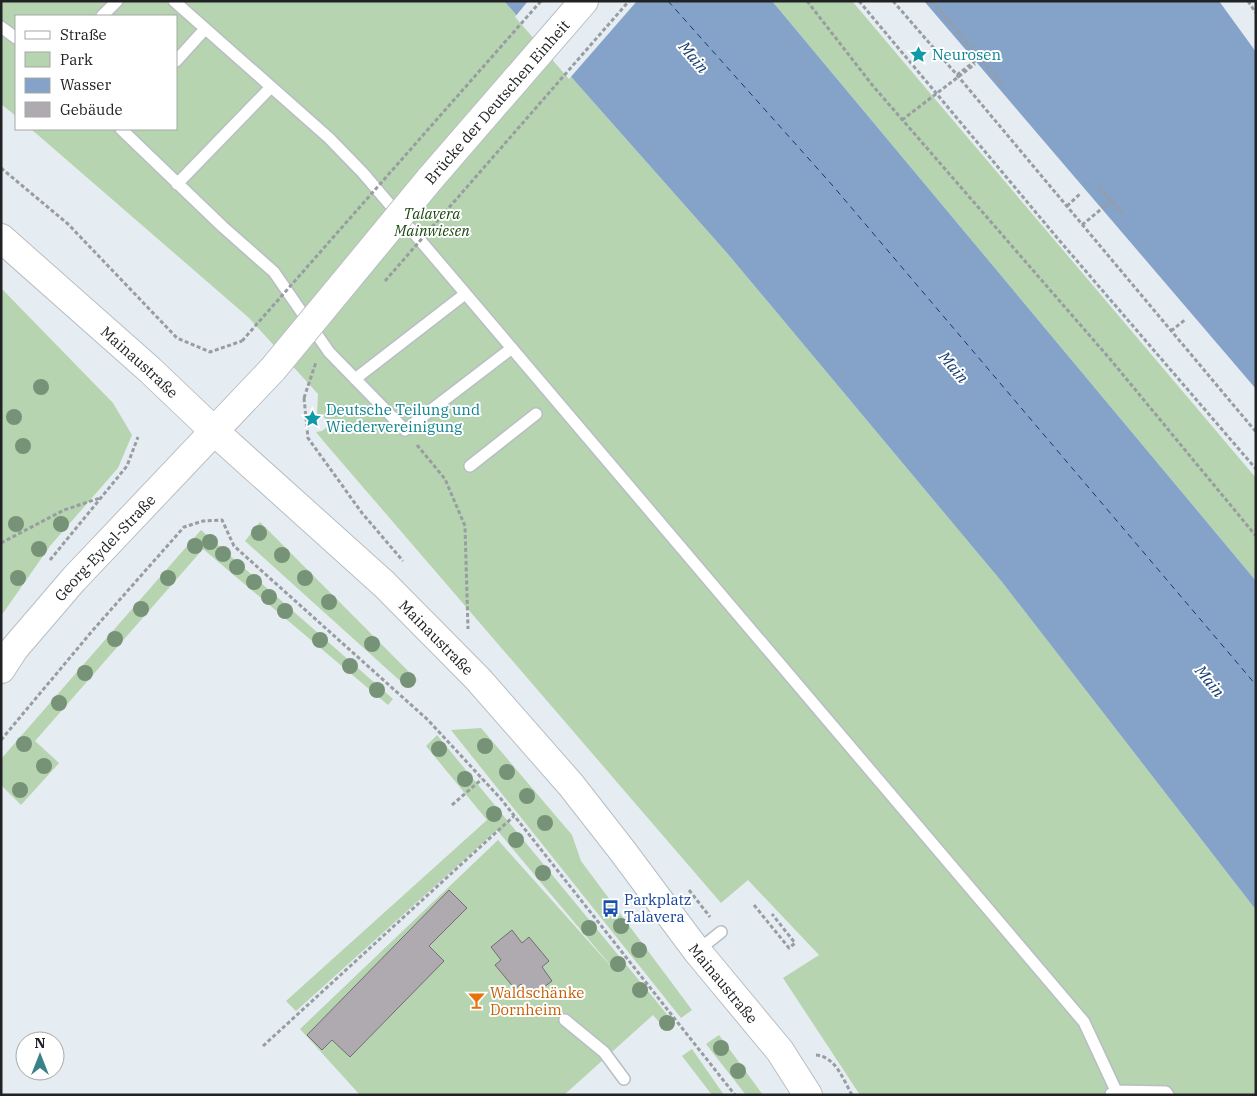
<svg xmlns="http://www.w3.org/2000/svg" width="1257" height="1096" font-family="'IBM Plex Serif',serif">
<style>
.green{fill:#b5d4af}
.water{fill:#85a2c9}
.pier{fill:#e5ecf2}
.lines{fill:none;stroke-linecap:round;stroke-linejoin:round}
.ferry{stroke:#133b6c;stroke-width:1;stroke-dasharray:6 5;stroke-linecap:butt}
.building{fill:#aeaab0;stroke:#716d73}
.service-casing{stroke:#b8bec4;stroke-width:14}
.secondary-casing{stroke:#b8bec4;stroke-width:30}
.primary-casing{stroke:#b8bec4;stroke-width:30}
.path{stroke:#989da1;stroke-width:3;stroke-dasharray:4 2.5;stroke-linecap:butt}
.service{stroke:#fff;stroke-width:11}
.secondary{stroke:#fff;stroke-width:28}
.primary{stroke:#fff;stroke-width:28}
.primary-bridge-casing{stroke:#b8bec4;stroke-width:30;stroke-linecap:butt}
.path-bridge{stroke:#989da1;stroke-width:3;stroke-dasharray:4 2.5;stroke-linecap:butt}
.primary-bridge{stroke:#fff;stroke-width:28}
.tree{fill:#769277}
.labels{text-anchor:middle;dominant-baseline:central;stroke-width:4;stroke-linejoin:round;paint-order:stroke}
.culture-label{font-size:15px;fill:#0d838f;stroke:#fff;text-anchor:start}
.street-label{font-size:15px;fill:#202224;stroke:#fff}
.park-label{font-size:15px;font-style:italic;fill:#1b4813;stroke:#fff}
.transit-label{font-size:15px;fill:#164399;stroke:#fff;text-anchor:start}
.food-label{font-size:15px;fill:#c56008;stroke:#fff;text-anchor:start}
.water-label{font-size:16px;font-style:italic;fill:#133b6c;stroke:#fff}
</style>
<rect width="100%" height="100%" fill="#e5ecf2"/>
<path class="green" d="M1,1h503l223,252 275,329 254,328v185h-396l-77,-117 36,-23 -71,-75 -27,23 -396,-460 -9,-11 6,-1 5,-4v-6l-4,-5 -6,-2 1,-20 -70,-77 -217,-188h145v-113h-160v100l-15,-12z
M772,1h80l404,477v103z
M1,288l112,115 19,32 -14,33 -68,78 -49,70z
M260,522l157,158 -9,8 -163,-147z
M201,530l192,169 -5,6 -185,-156 -168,192 24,22 -38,42 -20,-20v-26z
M481,728l91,107 9,26 111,149 -11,8 -230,-288z
M437,735l238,289 -8,7 -14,-16 -89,80h-204l-60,-66 198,-189 118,132 -119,-142 -201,181 -10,-10 201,-181 -61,-74z
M719,1035l44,60h-17l-40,-51z
M692,1049l32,46h-12l-30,-39z"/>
<path class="water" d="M504,1h268l484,580v329l-254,-328 -275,-329z
M924,1h295l37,51v337z"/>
<path class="pier" d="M528,1h109l-68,78 -54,-62z"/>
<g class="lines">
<path class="ferry" d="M668,1l165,185 423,499"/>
</g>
<path class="building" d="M449,890l18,18 -38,38 15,15 -94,96 -18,-17 -10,10 -15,-15z
M512,930l10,13 7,-6 20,24 -7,6 10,14 -21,16 -10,-13 -6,5 -20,-24 6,-5 -10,-13z"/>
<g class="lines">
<defs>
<path id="service" d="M174,1l155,137 34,35 721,849 34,73
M102,16l15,-15
M1,27l15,11
M176,61l29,-32
M121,129l102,98 51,45 55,80 76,78 107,-82
M177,184l94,-97
M355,379l110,-85
M470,466l66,-52
M697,951l24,-19
M565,1020l39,32 20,27
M1111,1094l4,-3 51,1 2,3"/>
<g id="secondary">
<path id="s1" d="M1,238l149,132 64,61 170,153 94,95 93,106 50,64 76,102 83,100 28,44"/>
</g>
<g id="primary">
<path d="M429,180l155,-179"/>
<path id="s2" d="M1,669l13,-20 60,-70 199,-210"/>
</g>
</defs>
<use href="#service" class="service-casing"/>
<use href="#secondary" class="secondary-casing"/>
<use href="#primary" class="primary-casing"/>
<path class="path" d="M807,1l66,85 237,273 146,177
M859,1l200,239 197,229
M893,1l64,74 299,357
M932,1l70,83
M1248,1l8,12
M957,75l22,-17
M902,120l73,-56
M1,168l67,56 109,114 33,14 32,-11
M1099,187l23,26
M1067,206l14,-13
M1082,225l29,-24
M1171,331l15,-12
M304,398l4,40 54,75 41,48
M417,445l28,34 20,47 3,103
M1,543l63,-33 36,-12
M50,560l77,-94 11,-29
M1,740l92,-110 91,-103 19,-6 19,-1 12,26 194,174 73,79 234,296
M452,805l30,-26
M689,890l21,27
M754,905l35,43 6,-5 -23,-29
M263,1046l251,-230
M816,1055c20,2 27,24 36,40"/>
<use href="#service" class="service"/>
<use href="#secondary" class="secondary"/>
<use href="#primary" class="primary"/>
<defs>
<path id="primary-bridge" d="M273,369l156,-189"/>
</defs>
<use href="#primary-bridge" class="primary-bridge-casing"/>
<path class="path-bridge" d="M385,281l244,-280
M242,341l299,-340
M304,398l12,-36"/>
<use href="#primary-bridge" class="primary-bridge"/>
</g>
<g class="tree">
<circle cx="41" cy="387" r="8"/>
<circle cx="14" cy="417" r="8"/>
<circle cx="23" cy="446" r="8"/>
<circle cx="16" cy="524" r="8"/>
<circle cx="61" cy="524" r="8"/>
<circle cx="259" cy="533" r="8"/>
<circle cx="210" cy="542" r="8"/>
<circle cx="195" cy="546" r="8"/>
<circle cx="39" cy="549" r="8"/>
<circle cx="223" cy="554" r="8"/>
<circle cx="282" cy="555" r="8"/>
<circle cx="237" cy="567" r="8"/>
<circle cx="18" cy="578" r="8"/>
<circle cx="168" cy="578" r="8"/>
<circle cx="305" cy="578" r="8"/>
<circle cx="254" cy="582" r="8"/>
<circle cx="269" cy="597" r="8"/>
<circle cx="329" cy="602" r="8"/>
<circle cx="141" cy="609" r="8"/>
<circle cx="285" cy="611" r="8"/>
<circle cx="115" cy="639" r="8"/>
<circle cx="320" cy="640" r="8"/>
<circle cx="372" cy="644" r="8"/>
<circle cx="350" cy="666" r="8"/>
<circle cx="85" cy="673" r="8"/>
<circle cx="408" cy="680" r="8"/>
<circle cx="377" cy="690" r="8"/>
<circle cx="59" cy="703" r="8"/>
<circle cx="24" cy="744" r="8"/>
<circle cx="485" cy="746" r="8"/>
<circle cx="439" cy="749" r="8"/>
<circle cx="44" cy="766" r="8"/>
<circle cx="507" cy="772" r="8"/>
<circle cx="465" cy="779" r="8"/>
<circle cx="20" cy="790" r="8"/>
<circle cx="527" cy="796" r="8"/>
<circle cx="494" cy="814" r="8"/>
<circle cx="545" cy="823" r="8"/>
<circle cx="516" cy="840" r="8"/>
<circle cx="543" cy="873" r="8"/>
<circle cx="621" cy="926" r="8"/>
<circle cx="589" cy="928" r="8"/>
<circle cx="639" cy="950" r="8"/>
<circle cx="618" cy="964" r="8"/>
<circle cx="640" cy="990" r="8"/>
<circle cx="667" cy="1023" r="8"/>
<circle cx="721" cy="1048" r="8"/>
<circle cx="738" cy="1071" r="8"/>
</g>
<defs>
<symbol id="sight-bare" viewBox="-9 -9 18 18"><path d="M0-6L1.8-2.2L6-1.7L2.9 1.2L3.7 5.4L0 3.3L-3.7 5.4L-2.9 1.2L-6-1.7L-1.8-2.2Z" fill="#0f9aa8" stroke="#fff" stroke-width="2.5" paint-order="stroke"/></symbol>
<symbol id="bus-bare" viewBox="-9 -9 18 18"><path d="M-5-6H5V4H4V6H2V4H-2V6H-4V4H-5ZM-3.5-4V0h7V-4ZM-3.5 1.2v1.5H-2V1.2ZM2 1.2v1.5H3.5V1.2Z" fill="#1a4fb4" stroke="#fff" stroke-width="2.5" paint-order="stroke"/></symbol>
<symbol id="bar-bare" viewBox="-9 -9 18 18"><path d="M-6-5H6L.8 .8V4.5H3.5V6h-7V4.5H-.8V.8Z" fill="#e8710a" stroke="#fff" stroke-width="2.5" paint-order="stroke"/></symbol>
</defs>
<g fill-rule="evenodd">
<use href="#sight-bare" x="906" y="42" width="25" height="25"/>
<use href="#sight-bare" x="300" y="406" width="25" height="25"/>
<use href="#bus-bare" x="598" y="896" width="25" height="25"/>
<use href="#bar-bare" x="464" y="988" width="25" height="25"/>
</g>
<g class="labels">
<g class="culture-label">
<text x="932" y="54">Neurosen</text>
<text x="326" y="409">Deutsche Teilung und<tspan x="326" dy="17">Wiedervereinigung</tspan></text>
</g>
<g class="street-label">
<text transform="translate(497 102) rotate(-49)">Brücke der Deutschen Einheit</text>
<text stroke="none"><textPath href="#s1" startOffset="186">Mainaustraße</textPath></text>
<text stroke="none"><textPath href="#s2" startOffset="160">Georg-Eydel-Straße</textPath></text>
<text stroke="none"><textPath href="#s1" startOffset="591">Mainaustraße</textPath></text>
<text stroke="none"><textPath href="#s1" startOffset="1041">Mainaustraße</textPath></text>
</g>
<g class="park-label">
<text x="432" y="213">Talavera<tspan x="432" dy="17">Mainwiesen</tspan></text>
</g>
<g class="transit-label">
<text x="624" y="899">Parkplatz<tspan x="624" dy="17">Talavera</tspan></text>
</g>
<g class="food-label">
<text x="490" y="992">Waldschänke<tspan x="490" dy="17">Dornheim</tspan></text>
</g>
<g class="water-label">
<text transform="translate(694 57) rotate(50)">Main</text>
<text transform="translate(954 367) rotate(50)">Main</text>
<text transform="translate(1210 681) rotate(51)">Main</text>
</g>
</g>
<rect width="1257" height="1096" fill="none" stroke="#202224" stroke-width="5"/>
<rect x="15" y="15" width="162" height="115" fill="#ffffff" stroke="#a6a7a7"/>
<rect x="25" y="31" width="25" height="8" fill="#ffffff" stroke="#a6a7a7"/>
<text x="60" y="40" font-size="15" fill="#202224">Straße</text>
<rect x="25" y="52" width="25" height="15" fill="#b5d4af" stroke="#a6a7a7"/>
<text x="60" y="65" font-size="15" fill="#202224">Park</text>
<rect x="25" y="78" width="25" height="15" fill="#85a2c9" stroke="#a6a7a7"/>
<text x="60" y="90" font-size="15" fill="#202224">Wasser</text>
<rect x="25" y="102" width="25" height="15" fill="#aeaab0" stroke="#a6a7a7"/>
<text x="60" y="115" font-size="15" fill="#202224">Gebäude</text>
<g transform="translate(40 1056)"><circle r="24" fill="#ffffff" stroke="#a6a7a7"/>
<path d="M0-4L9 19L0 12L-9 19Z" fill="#3a8288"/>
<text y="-8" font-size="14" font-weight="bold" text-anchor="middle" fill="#202224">N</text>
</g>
</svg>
